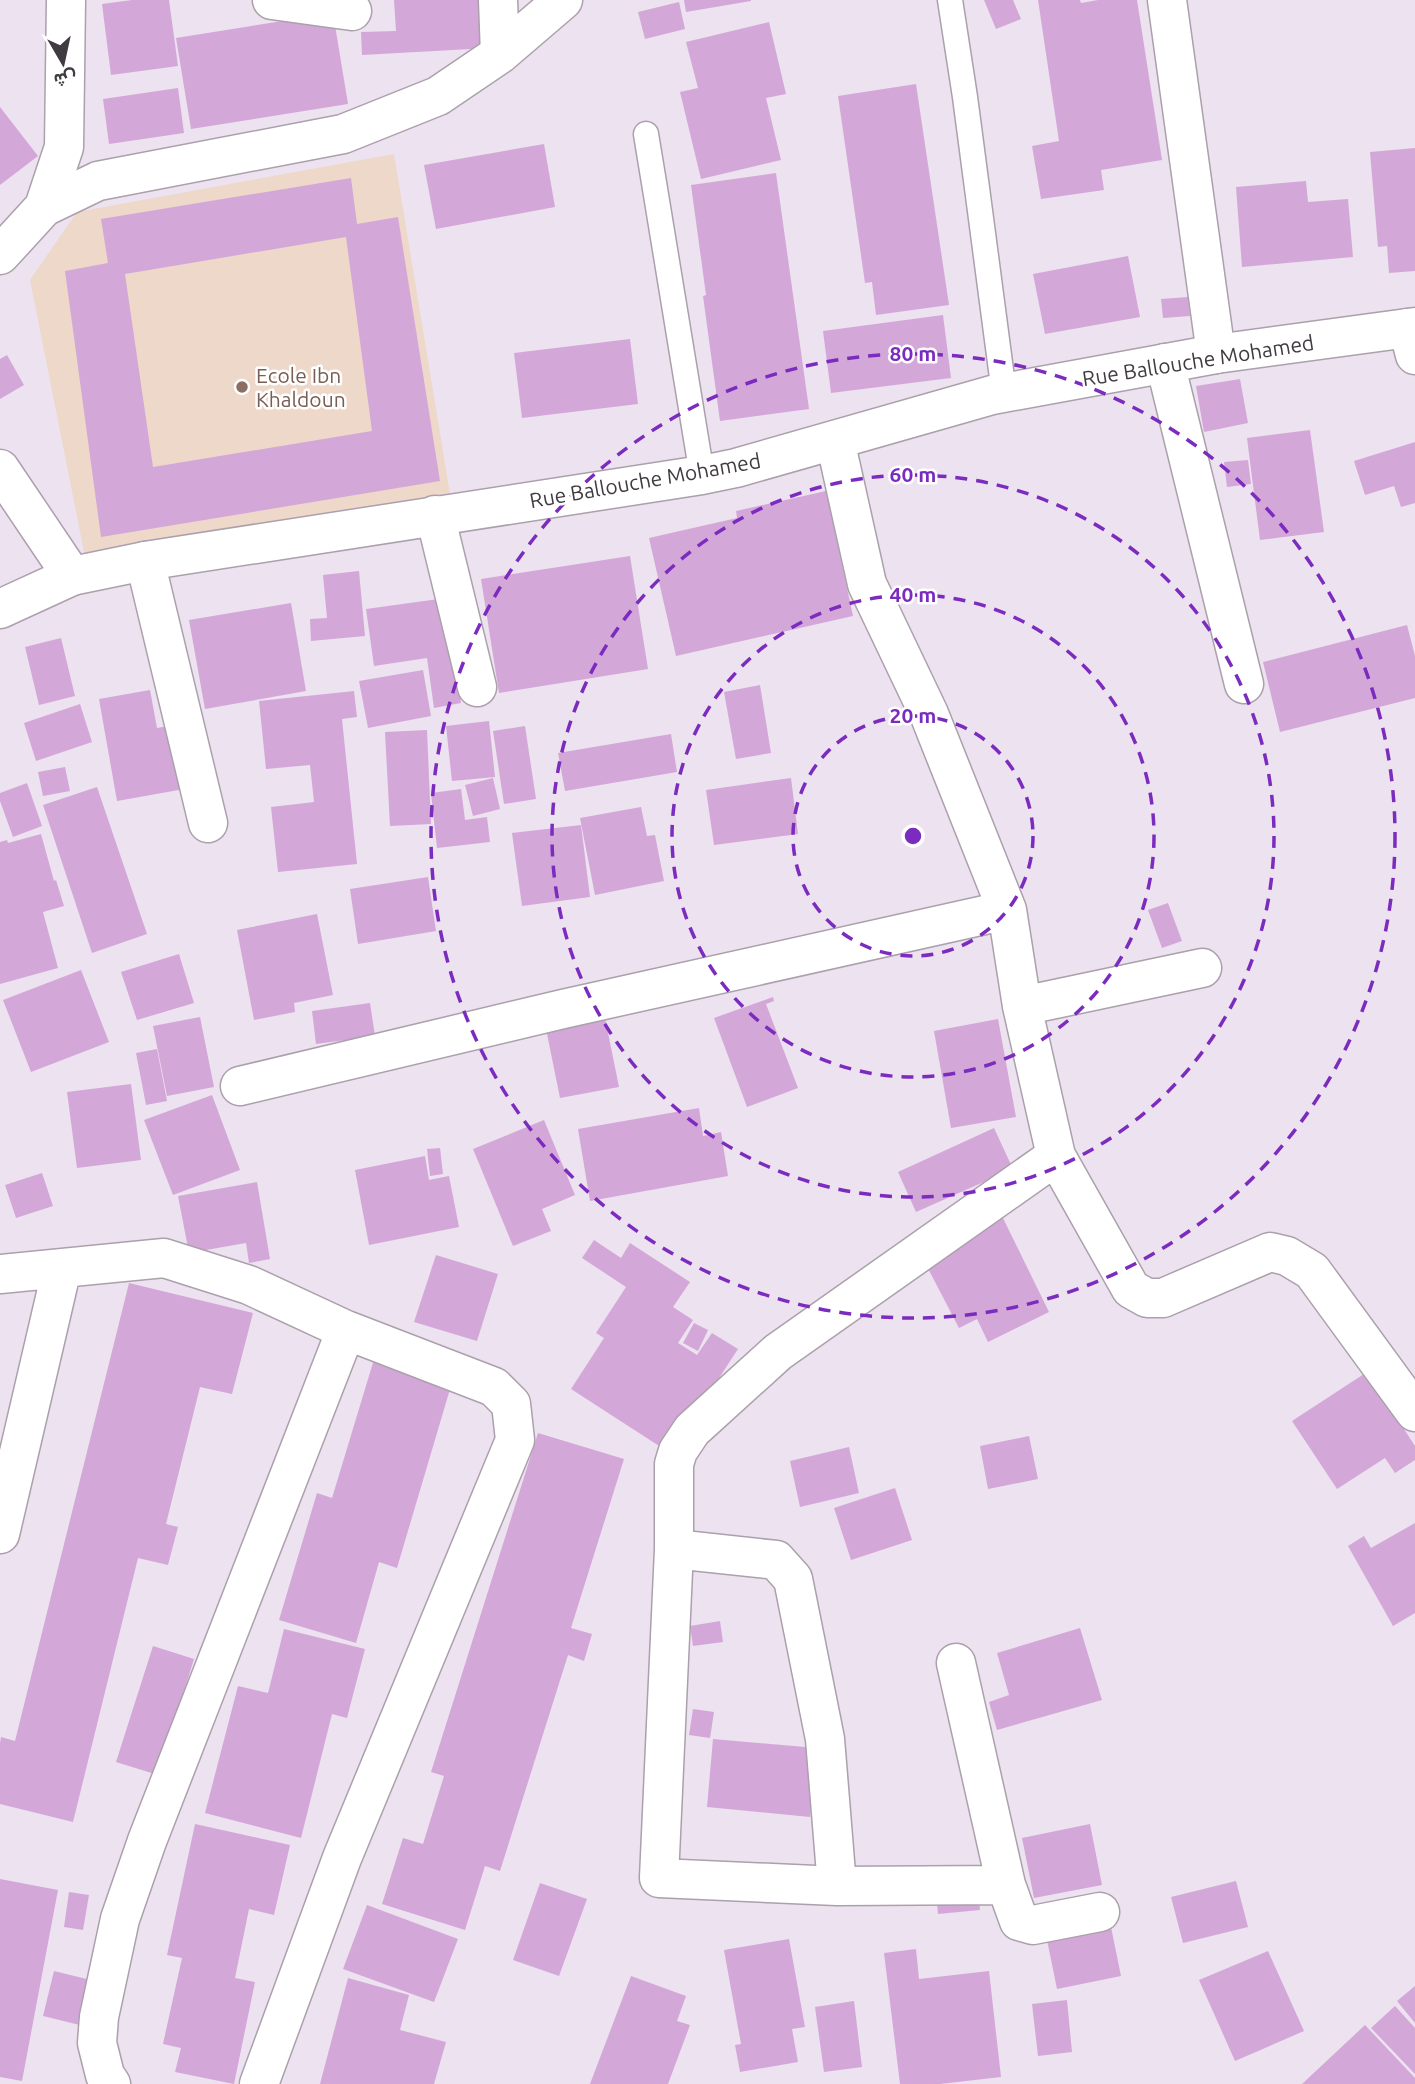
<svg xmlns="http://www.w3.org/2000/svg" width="1415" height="2084" font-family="Ubuntu,Vazirmatn,sans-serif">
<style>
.education{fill:#edd8ca}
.building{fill:#d4a7d9;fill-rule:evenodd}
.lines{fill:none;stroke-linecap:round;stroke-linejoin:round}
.service-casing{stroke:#aba0ac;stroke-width:27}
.minor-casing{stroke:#aba0ac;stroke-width:41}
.tertiary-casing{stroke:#aba0ac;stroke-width:41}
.service{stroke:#fff;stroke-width:24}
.minor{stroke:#fff;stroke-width:38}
.tertiary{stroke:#fff;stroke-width:38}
.ring{fill:none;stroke:#7b2cbf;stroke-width:3.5;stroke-dasharray:12 9}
.education-dot{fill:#8d6e63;stroke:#fff;stroke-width:2.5}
.labels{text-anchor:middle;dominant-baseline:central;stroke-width:5;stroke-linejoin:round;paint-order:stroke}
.street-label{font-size:21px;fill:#403b40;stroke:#fff}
.education-label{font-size:21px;fill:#785e54;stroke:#fff;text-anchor:start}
.centre{fill:#7b2cbf;stroke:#fff;stroke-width:3.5}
.ring-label{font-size:21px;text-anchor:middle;font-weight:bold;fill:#7b2cbf;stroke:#fff;stroke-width:5;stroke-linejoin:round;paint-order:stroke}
</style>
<rect width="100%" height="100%" fill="#ede2ef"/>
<path class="education" d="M394,154l56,340 -365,63 -55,-277 47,-68z"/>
<path class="building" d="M132,0h37l9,66 -67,9 -9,-71z
M394,0h92l3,48 -127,7 -1,-23 35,-1z
M684,0h67v1l-65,11z
M984,0h29l8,19 -25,10z
M1038,0h42l1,3 17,-3h39l25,160 -61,10 3,20 -63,9 -9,-53 27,-5z
M679,2l6,27 -40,10 -7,-27z
M333,13l15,91 -157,25 -15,-91z
M769,22l17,72 -20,4 15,62 -80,19 -21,-87 18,-4 -12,-46z
M916,84l33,221 -73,10 -4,-33 -7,1 -27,-187z
M178,88l6,45 -75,11 -6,-45z
M0,107l38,49 -38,29z
M544,144l11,63 -119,22 -12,-64z
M1415,148v123l-26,2 -2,-27 -9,1 -8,-95z
M776,173l33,236 -89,12 -17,-125 3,-1 -15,-110z
M351,178l6,46 41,-7 42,264 -339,56 -36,-266 43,-8 -7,-44zM346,237l26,194 -219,36 -28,-193z
M1306,181l2,21 40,-3 5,58 -111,10 -6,-80z
M1128,256l12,61 -95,17 -12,-60z
M1188,297l2,19 -27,2 -2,-19z
M943,315l8,63 -120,15 -8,-62z
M630,339l8,65 -116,14 -8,-65z
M7,355l17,30 -24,14v-40z
M1240,379l8,44 -44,9 -8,-46z
M1310,430l14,102 -64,8 -13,-102z
M1415,442v61l-14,4 -7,-21 -29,9 -11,-34z
M1248,460l3,24 -24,3 -3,-25z
M826,491l27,125 -177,40 -27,-118 88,-20 -1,-7z
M630,556l18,113 -149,24 -18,-114z
M359,571l6,65 -54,5 -1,-22 17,-1 -4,-43z
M446,598l15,105 -27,5 -7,-50 -53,8 -8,-57z
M291,603l15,88 -101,18 -16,-89z
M1407,625l8,31v42l-135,34 -17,-70z
M61,638l14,58 -36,9 -14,-58z
M423,670l8,46 -63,12 -9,-47z
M760,685l11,68 -35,6 -12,-67z
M150,690l7,38 22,-4 11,64 -73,13 -18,-102z
M354,691l3,26 -15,2 15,145 -79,8 -7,-65 43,-5 -4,-37 -44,4 -7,-68z
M80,704l12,38 -56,19 -12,-38z
M489,721l6,56 -43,4 -6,-55z
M525,726l11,73 -32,5 -11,-73z
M427,730l4,94 -41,2 -5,-94z
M671,734l6,38 -112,19 -7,-38z
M65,767l5,24 -27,5 -5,-24z
M493,778l7,31 -27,7 -8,-31z
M791,778l7,56 -84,11 -8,-55z
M27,783l15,43 -29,11 -13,-36v-8z
M97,787l50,147 -55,19 -49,-148z
M461,789l4,31 22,-3 3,25 -53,6 -6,-55z
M641,807l6,29 8,-1 9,46 -69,14 -15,-77z
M581,825l9,72 -68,9 -10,-73z
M41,834l13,47 2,-1 8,26 -21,6 15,56 -58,16v-142l7,-2 1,3z
M428,877l8,54 -78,13 -8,-55z
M1168,903l14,38 -20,7 -14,-38z
M317,914l16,81 -39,8 1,9 -41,8 -17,-90z
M179,954l15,49 -57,17 -16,-48z
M81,970l28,72 -78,30 -28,-72z
M773,997l1,4 -8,3 32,84 -51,19 -33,-89z
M370,1003l5,33 -59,8 -4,-33z
M604,1013l15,74 -59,11 -15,-74z
M200,1017l14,70 -47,9 -14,-70z
M998,1019l18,98 -65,11 -17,-97z
M157,1049l10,52 -21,4 -10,-52z
M131,1084l10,76 -64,8 -10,-76z
M212,1095l28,75 -67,25 -29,-75z
M699,1108l4,28 18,-4 7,44 -138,25 -12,-72z
M544,1120l31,75 -33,14 9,22 -38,15 -40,-97z
M994,1128l19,41 -97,43 -18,-40z
M440,1148l3,26 -13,2 -3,-27z
M425,1156l4,24 20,-4 10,51 -90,18 -14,-75z
M42,1173l11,33 -37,12 -11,-33z
M257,1182l13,77 -21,4 -3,-20 -57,10 -11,-57z
M1002,1216l47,96 -61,30 -11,-23 -18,9 -38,-73z
M594,1240l27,18 9,-15 60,39 -17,25 20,13 -15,23 19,12 15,-22 26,16 -68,104 -99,-64 33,-51 -8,-5 30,-46 -44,-29z
M436,1255l62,19 -21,67 -63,-19z
M129,1283l124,30 -21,81 -32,-7 -34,137 12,3 -10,38 -30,-7 -65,264 -73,-18v-61l1,-6 14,4z
M694,1323l14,7 -10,21 -15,-8z
M375,1356l78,23 -56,189 -18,-6 -23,81 -77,-23 38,-127 15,5z
M1367,1372l48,74v14l-20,13 -10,-15 -48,31 -45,-68z
M538,1433l86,26 -53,169 21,6 -8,27 -16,-6 -68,216 -15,-5 -20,64 -83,-26 21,-66 20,6 21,-68 -13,-4z
M1029,1436l9,43 -50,10 -8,-43z
M849,1447l10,46 -59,14 -10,-46z
M895,1488l17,52 -61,20 -17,-52z
M1415,1523v90l-22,13 -45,-80 16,-10 7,12z
M720,1621l3,21 -30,4 -3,-20z
M1080,1628l22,72 -105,30 -8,-28 20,-7 -12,-42z
M284,1629l81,20 -18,69 -15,-4 -31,124 -96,-25 33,-127 30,7z
M153,1646l41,13 -36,116 -42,-13z
M693,1709l21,3 -4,26 -21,-3z
M713,1739l104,9 -7,69 -103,-10z
M195,1824l95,21 -16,70 -25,-6 -14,69 20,4 -21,102 -59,-12 6,-24 -18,-4 19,-86 -15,-3z
M1090,1824l12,61 -68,13 -12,-60z
M0,1879l58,11 -36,191 -22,-4z
M1236,1881l12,46 -65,16 -12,-46z
M540,1883l47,16 -28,77 -46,-16z
M978,1887l2,23 -42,4 -2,-22z
M69,1892l20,3 -6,35 -19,-3z
M367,1905l91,34 -24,63 -91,-33z
M1111,1927l10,49 -64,13 -10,-49z
M789,1939l16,88 -13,2 6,33 -58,10 -5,-27 6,-1 -17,-94z
M916,1949l3,30 70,-8 12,106 -61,7h-40l-16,-131z
M1268,1951l36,80 -69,30 -36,-81z
M54,1971l49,12 -11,45 -49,-12z
M631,1976l55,20 -9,25 13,4 -22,59h-78z
M348,1978l61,17 -9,35 46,12 -12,42h-114z
M1415,1986v37l-18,-22z
M1067,2000l5,52 -34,4 -6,-52z
M854,2001l8,66 -38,5 -9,-65z
M1395,2006l20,22v46l-44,-46z
M1365,2025l50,53v6h-113z"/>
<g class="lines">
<defs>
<path id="service" d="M950,0l15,97 39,296
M646,134l56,341"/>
<path id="minor" d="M272,0l80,11
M498,0l2,54
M1167,0l49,354
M44,207l54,-26 245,-47 95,-38 62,-42 63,-54
M0,255l44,-48 20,-60 2,-147
M1408,328l7,27
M1165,363l79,321
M835,440l32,144 62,130 78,196 15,96 34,150 75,133 16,9h16l107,-46 17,4 25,15 103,141
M0,469l72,107
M435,515l42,172
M145,561l63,262
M1022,1006l180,-38
M240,1086l323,-77 444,-99
M0,1274l164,-16 85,27 97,45 148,57 17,17 4,36 -173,418 -83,226
M0,1534l62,-266
M674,1549l-15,329 178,8 169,-1
M956,1663l50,222 13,36 14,4 67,-13
M837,1886l-12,-147 -32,-160 -17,-19 -102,-11v-85l4,-13 14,-21 86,-78 278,-196
M111,2084l-6,-9 -8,-32 2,-26 21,-98 27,-78 199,-511"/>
<path id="tertiary" d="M0,609l72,-33 73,-15 557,-86 34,-7 256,-73 224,-41 199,-27"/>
</defs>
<use href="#service" class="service-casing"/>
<use href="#minor" class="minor-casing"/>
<use href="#tertiary" class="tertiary-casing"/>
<use href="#service" class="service"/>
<use href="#minor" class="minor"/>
<use href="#tertiary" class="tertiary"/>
</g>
<g class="ring">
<circle cx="913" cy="836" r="120"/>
<circle cx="913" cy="836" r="241"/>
<circle cx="913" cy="836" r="361"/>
<circle cx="913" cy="836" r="482"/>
</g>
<circle class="education-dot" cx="242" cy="387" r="7"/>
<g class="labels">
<g class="street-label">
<text transform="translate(1198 360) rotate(-9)">Rue Ballouche Mohamed</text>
<text transform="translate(645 480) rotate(-10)">Rue Ballouche Mohamed</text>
</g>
<g class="education-label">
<text x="256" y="375">Ecole Ibn<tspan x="256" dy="24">Khaldoun</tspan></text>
</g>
</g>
<circle cx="913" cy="836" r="10" class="centre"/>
<g class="ring-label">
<text x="913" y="361">80 m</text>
<text x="913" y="482">60 m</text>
<text x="913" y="602">40 m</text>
<text x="913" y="723">20 m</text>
</g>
<g transform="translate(63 63) rotate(171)" stroke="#ffffff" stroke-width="5" paint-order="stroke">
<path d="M0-5L12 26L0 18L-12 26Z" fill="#403b40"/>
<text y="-10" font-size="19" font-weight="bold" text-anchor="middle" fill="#403b40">ش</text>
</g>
</svg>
